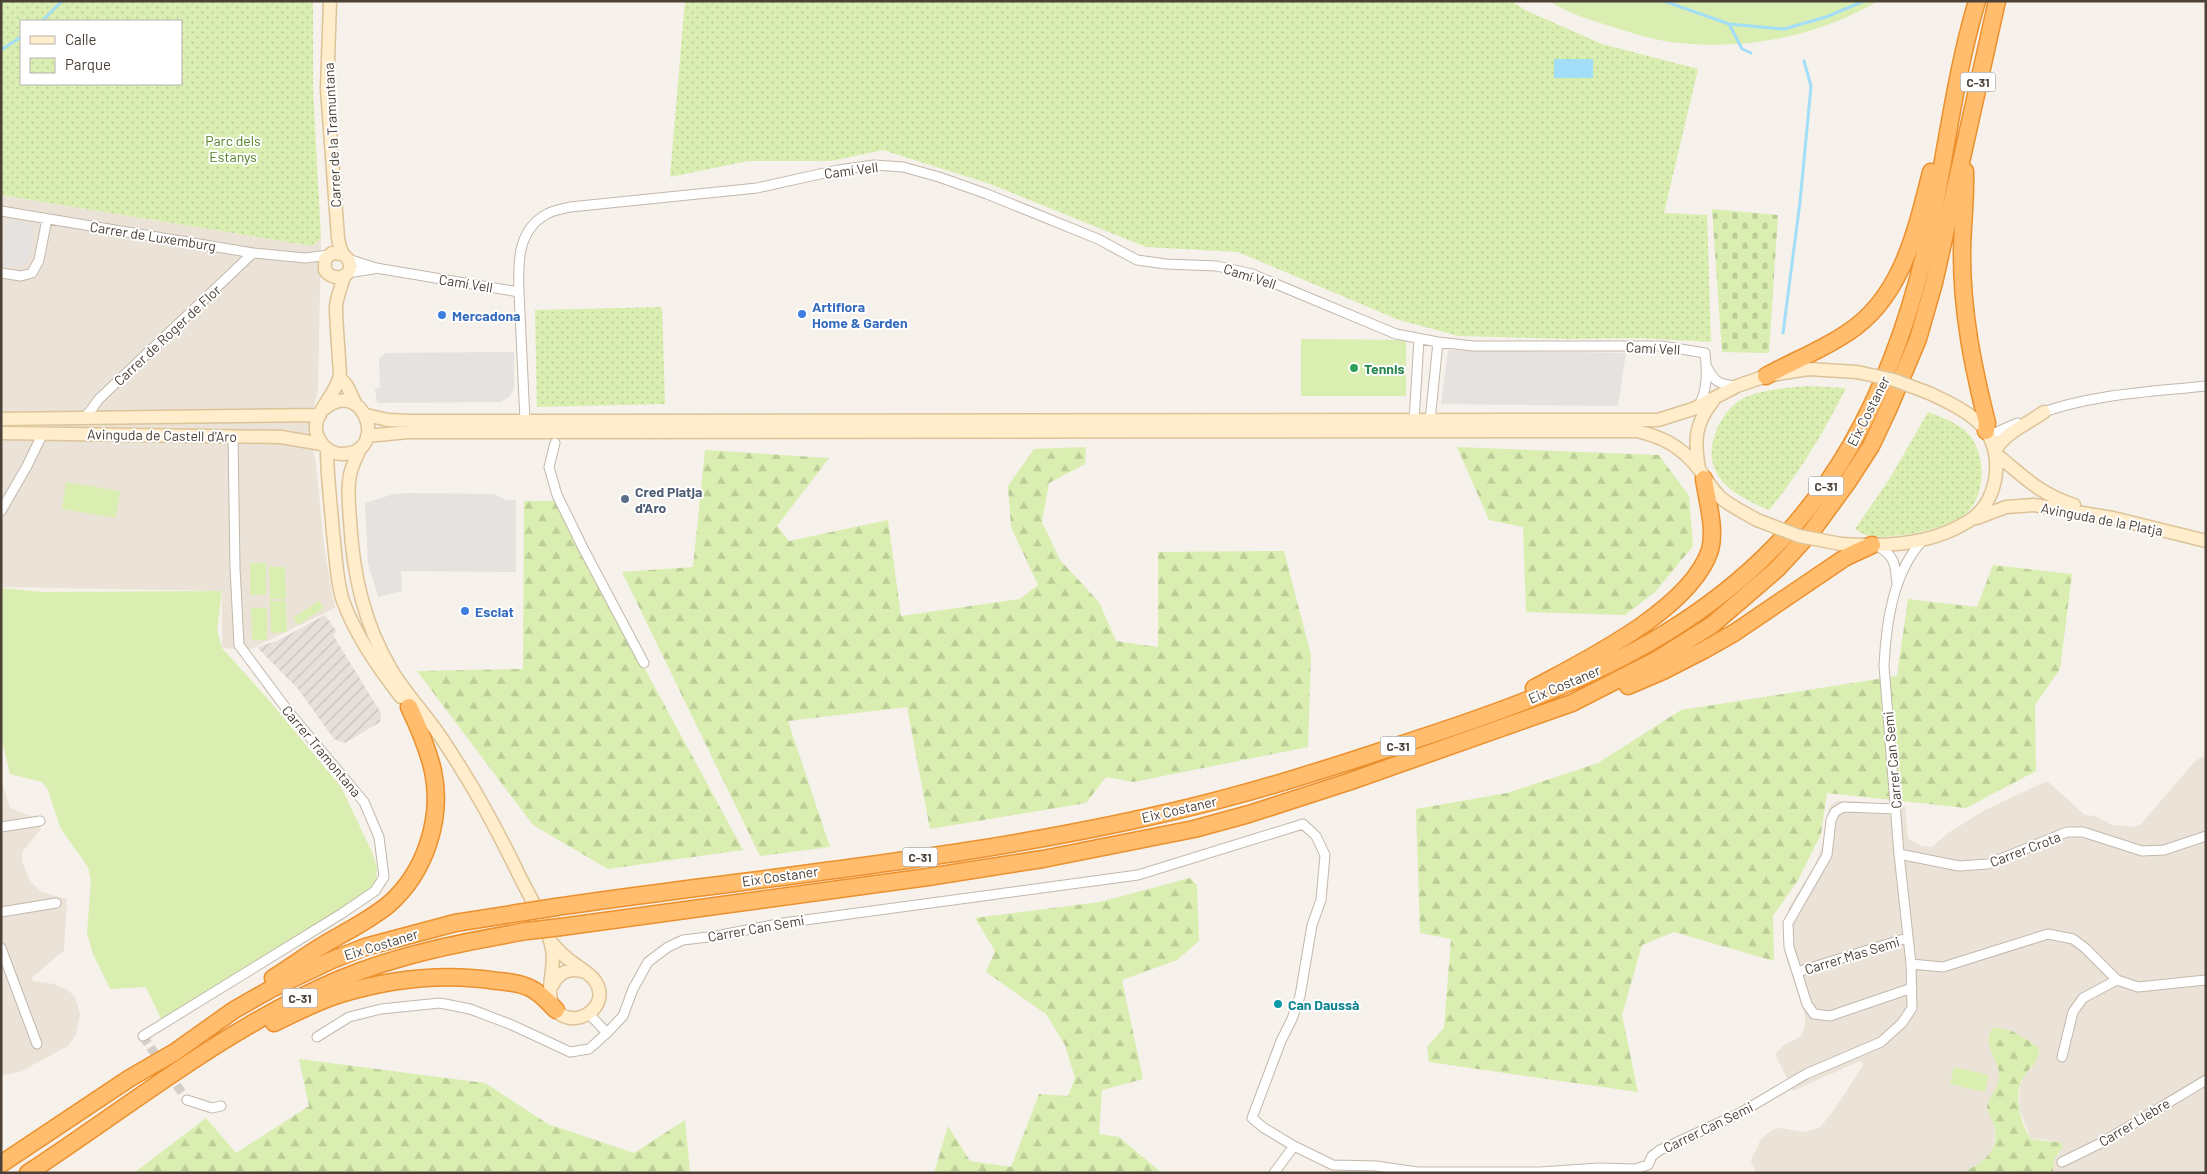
<svg xmlns="http://www.w3.org/2000/svg" width="2207" height="1174" font-family="Barlow,sans-serif">
<style>
.residential{fill:#ebe3d8}
.industrial{fill:url(#industrial-furrows)}
.grass{fill:#d9eeb0}
.forest{fill:url(#forest-firs)}
.cemetery{fill:url(#cemetery-stones)}
.park{fill:url(#park-dots);fill-rule:evenodd}
.parking{fill:#e5e2df}
.water{fill:#a2def7}
.lines{fill:none;stroke-linecap:round;stroke-linejoin:round}
.stream{stroke:#a2def7;stroke-width:3}
.street-tunnel{stroke:#d4cec6;stroke-width:9;stroke-dasharray:9 4.5;stroke-linecap:butt}
.street-casing{stroke:#c3b8ab;stroke-width:11}
.secondary-casing{stroke:#ddc398;stroke-width:15}
.highway-casing{stroke:#ec902e;stroke-width:19}
.street{stroke:#fff;stroke-width:9}
.secondary{stroke:#ffedcc;stroke-width:12}
.highway{stroke:#ffbd6d;stroke-width:16}
.secondary-bridge-casing{stroke:#ddc398;stroke-width:15;stroke-linecap:butt}
.highway-bridge-casing{stroke:#ec902e;stroke-width:19;stroke-linecap:butt}
.secondary-bridge{stroke:#ffedcc;stroke-width:12}
.highway-bridge{stroke:#ffbd6d;stroke-width:16}
.shop-dot{fill:#3f7fe0;stroke:#fff;stroke-width:2}
.leisure-dot{fill:#2e9e5b;stroke:#fff;stroke-width:2}
.service-dot{fill:#5c6f8a;stroke:#fff;stroke-width:2}
.culture-dot{fill:#0f9aa8;stroke:#fff;stroke-width:2}
.labels{text-anchor:middle;dominant-baseline:central;stroke-width:4;stroke-linejoin:round;paint-order:stroke}
.shield{fill:#fff;stroke:#827a73;stroke-width:1}
.shield-label{font-size:12px;font-weight:bold;fill:#4c4137}
.street-label{font-size:14px;fill:#4c4137;stroke:#fff}
.park-label{font-size:14px;fill:#507e22;stroke:#fff}
.shop-label{font-size:14px;font-weight:bold;fill:#366cbe;stroke:#fff;text-anchor:start}
.leisure-label{font-size:14px;font-weight:bold;fill:#27864d;stroke:#fff;text-anchor:start}
.service-label{font-size:14px;font-weight:bold;fill:#4e5e75;stroke:#fff;text-anchor:start}
.culture-label{font-size:14px;font-weight:bold;fill:#0d838f;stroke:#fff;text-anchor:start}
</style>
<defs>
<pattern id="industrial-furrows" width="10" height="10" patternUnits="userSpaceOnUse" patternTransform="scale(1.25)"><rect width="10" height="10" fill="#e6e0db"/><path d="M-1 1l2-2M0 10L10 0M9 11l2-2" fill="none" stroke="#c7c1bd"/></pattern>
<pattern id="forest-firs" width="22" height="20" patternUnits="userSpaceOnUse" patternTransform="scale(1.25)"><rect width="22" height="20" fill="#d9eeb0"/><path d="M5 1l3.5 6h-7zM16 11l3.5 6h-7z" fill="#bccd98"/></pattern>
<pattern id="cemetery-stones" width="16" height="16" patternUnits="userSpaceOnUse" patternTransform="scale(1.25)"><rect width="16" height="16" fill="#d9eeb0"/><path d="M2 7V4a2 2 0 0 1 4 0v3zM10 15v-3a2 2 0 0 1 4 0v3z" fill="#bccd98"/></pattern>
<pattern id="park-dots" width="8" height="8" patternUnits="userSpaceOnUse" patternTransform="scale(1.25)"><rect width="8" height="8" fill="#d9eeb0"/><path d="M2 2h.1M6 6h.1" fill="none" stroke="#bccd98" stroke-width="1.8" stroke-linecap="round"/></pattern>
</defs>
<rect width="100%" height="100%" fill="#f6f1ea"/>
<path class="residential" d="M1,195l305,50h8l7,-7 -3,152 -10,40 8,33 8,83 11,62 -86,42 -27,-2v-57l-221,-4z
M2206,755v418h-153l1,-14 7,-8 -12,-11 -18,-1 -12,-31 1,-22 4,-11 9,-8 -2,-24 -27,-14 -15,4 -1,5 12,37 -3,12 -7,11 5,31 -1,17 -5,10 -14,11 -12,6h-206l-6,-10 1,-5 9,-19 13,-10 6,-1 25,4 15,-5 12,-14 32,-49 -4,-3 -9,4 -58,26 -18,-37 8,-8 18,-10 4,-10v-9l-6,-24 -12,-32 -2,-31 4,-23 26,-42 8,-23 6,-34 3,-4 5,-3h16l52,5 3,32 11,7 13,2 16,-14 37,-23 62,-29 38,34 10,1 18,9 19,2 9,-3 54,-63z
M1,779l9,29 24,9 4,3 3,9 -19,23v10l9,20 11,10 25,7 -3,52 -32,26 1,4 21,3 14,6 7,7 5,17 -4,20 -8,12 -48,26 -17,3h-2z"/>
<path class="industrial" d="M325,615l12,17 -4,3 48,78 -1,9 -35,21 -11,-4 -36,-50 -41,-42 20,-6z"/>
<path class="grass" d="M1550,1h328c-59,35 -130,49 -198,42 -24,-2 -48,-10 -70,-17 -21,-7 -42,-12 -60,-25z
M1301,339l105,1v56h-105z
M66,482l54,9 -4,27 -54,-9z
M250,563h16v32h-16z
M269,567h16l1,32h-16z
M1,588l41,4 180,-1 -5,39 5,18 45,50 74,89 30,63 6,17 -1,15 -11,17 -31,25 -97,49 -32,23 -43,25 -16,-34 -36,2 -17,-35 -6,-21 4,-53 -3,-13 -27,-38 -14,-41 -5,-6 -32,-8 -9,-38z
M270,601h16l1,31 -16,1z
M319,601l5,7 -26,17 -5,-7z
M251,608h16v32h-15z
M1954,1067l35,8 -4,17 -35,-8z"/>
<path class="forest" d="M1086,447l-1,17 -36,19 -7,39 18,38 39,42 17,39 42,6v-95l126,-1 27,104 -3,92 -175,35 -27,-5 -20,26 -156,26 -23,-122 -119,14 42,126 -70,9 -138,-284 71,-5 12,-117 124,8 -52,68 12,15 99,-21 13,96 119,-17 18,-14 -27,-58 -3,-41 26,-37z
M1457,447l202,8 30,41 4,50 -38,46 -30,23 -99,-3 -3,-85 -34,-7z
M524,501h30l189,349 -135,19 -75,-44 -116,-154 106,-2z
M1993,565l79,9 -12,95 -25,36 1,66 -70,37 -139,-15 -6,41 -23,46 -25,36 1,45 -100,-29 -32,13 -20,70 16,77 -209,-30 -2,-15 17,-19 7,-89 -31,-6 -4,-124 91,-16 91,-30 83,-53 216,-34 11,-77 69,8z
M1190,878l7,7 2,56 -22,19 -55,20 21,99 -41,11 -3,44 20,3 43,36h-228l14,-47 22,35 41,6 28,-73 29,2 7,-18 -10,-33 -19,-31 -60,-42 9,-21 -20,-33 125,-16z
M1993,1028c16,-2 32,11 45,19 3,14 -6,18 -13,28 -13,16 -5,49 6,64l31,4 1,4 -9,12 -1,14h-90c18,-10 36,-20 32,-44 -1,-8 -7,-14 -8,-22 2,-12 14,-21 12,-34 -1,-16 -19,-29 -6,-45z
M299,1059l186,24 63,41 86,29 51,-33 5,53h-556l72,-55 30,35 73,-47z"/>
<path class="cemetery" d="M1712,209l66,6 -9,138 -47,-1z"/>
<path class="park" d="M1,1h312v88l8,149 -7,7h-8l-305,-50zM21,21h160v63h-160z
M685,1h827l13,9 77,34 96,25 -34,144 43,2 4,127 -73,-4 -70,1 -109,-3 -60,-16 -161,-68 -92,-5 -156,-63 -107,-34 -52,11h-83l-78,16z
M662,307l3,97 -128,3 -2,-97z
M1808,386l38,2c-22,44 -46,84 -77,122 -37,-15 -71,-36 -52,-81 5,-12 15,-25 27,-31 20,-9 43,-10 64,-12z
M1928,412c14,5 33,12 43,25 15,22 15,59 -6,77 -17,15 -74,26 -96,22 -5,-1 -10,-5 -14,-7l35,-51z"/>
<path class="parking" d="M8,219l20,4 5,4 1,7 -5,27 -6,5 -7,1 -15,-2z
M1448,350l178,3 -8,53 -177,-2z
M514,352v36l-4,8 -10,6 -123,1 -2,-14 5,-2 -1,-28 7,-6z
M408,493l86,1 12,6h10v72l-115,-1 1,20 -24,6 -10,-34 -3,-60 29,-9z"/>
<path class="water" d="M1554,59h39v19h-39z"/>
<g class="lines">
<path class="stream" d="M1664,1l65,23 55,5 42,-12 38,-16
M42,21l20,-20
M1729,24l13,25 9,4
M1,50l20,-13
M1783,333l17,-131 11,-116 -7,-25"/>
<path class="street-tunnel" d="M143,1036l18,27
M169,1074l18,26"/>
<defs>
<path id="street" d="M1,211l252,42 52,5 24,-3
M348,259l28,9 143,24c-1,-29 -2,-62 28,-78 6,-4 16,-5 23,-7l187,-19 81,-18 36,-5 29,2 36,10 48,17 111,45 39,21 29,4 51,2 35,8 144,60 42,8 35,4h189l43,7c2,18 3,37 -7,54
M1,273l20,3 11,-3 7,-13 8,-41
M347,273l26,-4
M519,292l6,129
M1707,367c7,15 13,18 30,19
M2038,414c54,-20 112,-22 168,-28
M84,419l15,-20 154,-146
M1414,421l5,-82
M1430,421l8,-79
M1988,436l29,-13
M555,443l-6,24 8,28 26,53 61,115
M1,511l26,-45 16,-33
M1878,546c18,12 17,18 19,38
M1896,809l-53,-2 -8,5 -4,8 -4,35 -39,68 1,24 18,57 7,10 16,2 82,-28
M1,827l39,-6
M1899,854l60,12 29,-2 79,-32h16l59,19 22,-1 42,-14
M1,912l55,-9
M1,948l36,96
M1911,964l32,3 105,-33 25,5 12,9 32,32 21,7 68,-7
M1797,972l110,-34
M607,1033l16,-17 10,-27 15,-27 20,-15 15,-7 33,-4 67,-13 355,-48 165,-51 13,12 9,19 -4,45 -9,25 -12,71 -8,23 -11,22 -29,77 12,10 30,18 39,19 43,1 41,6h123l59,-4 36,1 13,-4 4,-9 8,-6 80,-37 66,-39 75,-32 21,-19 10,-15 -1,-44 -12,-110 -15,-188c2,-43 9,-94 39,-126
M143,1036l198,-122 34,-23 9,-14 -5,-40 -15,-35 -76,-91 -49,-66 -4,-77 -2,-132
M317,1037l32,-20 32,-8 59,-6 30,6 42,16 58,27 19,-3 18,-16 -18,-19
M2062,1057l11,-45 10,-14 34,-18
M187,1100l25,8 9,-2
M2062,1162l41,-20 103,-62
M1274,1173l20,-27"/>
<path id="secondary" d="M330,1l-3,88 11,149c1,5 2,12 5,16 3,4 6,4 7,10 1,16 -18,17 -25,6v-11l7,-6 11,1
M340,378l7,8 9,19
M324,409c39,-34 67,45 18,45 -13,0 -24,-11 -26,-24 -2,-18 19,-34 23,-52 2,-5 0,-13 0,-19 -1,-17 -3,-36 -3,-53 1,-10 6,-21 8,-30
M366,415l22,5 23,1 1247,-1 35,-11 44,-23 29,-10 42,-7 49,3
M1,419l319,-4
M1,433l280,4 41,7
M367,436l41,-4 1229,-1c25,6 44,15 61,37 8,10 13,21 23,30 11,9 24,15 36,22
M361,447c-4,9 -9,18 -11,28 -3,14 -1,31 0,45 3,55 14,104 42,151 16,26 38,48 54,74 28,42 52,86 74,132 10,20 28,50 32,72 4,17 -7,41 1,56 15,30 61,3 42,-24 -5,-8 -16,-13 -23,-19 -9,-6 -15,-13 -22,-21
M327,449c0,28 4,56 6,84 3,23 3,46 10,68 13,35 35,67 58,96
M1995,452c8,-19 33,-28 49,-40
M1995,453c28,23 43,40 79,52
M1699,468c-5,-27 -4,-45 14,-67
M1977,518l29,-11 28,-2 79,13 93,23
M1841,544c43,3 89,1 126,-22 30,-17 38,-63 19,-91 -11,-17 -40,-30 -57,-38
M552,986c6,-14 18,-19 33,-14"/>
<path id="highway" d="M1965,171c1,28 -3,56 -3,84 0,58 11,112 25,168l-1,8
M1766,376c27,-15 56,-26 81,-43 55,-35 69,-102 84,-161
M1628,686l35,-15 41,-21 30,-17 112,-76 26,-12
M1534,688c52,-28 157,-79 176,-138 6,-21 -3,-50 -6,-71
M556,907c212,-31 427,-49 635,-100 67,-16 133,-37 199,-59 187,-60 358,-124 461,-303 43,-75 68,-156 84,-240 13,-68 22,-137 42,-204
M561,927l367,-50 115,-18 151,-30 55,-15 99,-32 224,-79 86,-44 54,-34 65,-56 35,-38 35,-48 24,-37 17,-36 30,-71 16,-56 63,-282
M273,978c16,-10 31,-21 47,-31 23,-14 47,-25 68,-42 37,-32 55,-86 45,-134 -5,-22 -14,-43 -24,-64
M274,1023c21,-10 42,-21 64,-28 51,-16 106,-22 159,-14 11,1 23,2 33,7 11,5 18,14 26,22
M1,1164l129,-86 45,-26 59,-42 37,-21 61,-29 33,-13 90,-24 63,-10
M28,1173c102,-67 199,-146 312,-194 60,-25 124,-37 187,-48"/>
</defs>
<use href="#street" class="street-casing"/>
<use href="#secondary" class="secondary-casing"/>
<use href="#highway" class="highway-casing"/>
<use href="#street" class="street"/>
<use href="#secondary" class="secondary"/>
<use href="#highway" class="highway"/>
<defs>
<path id="secondary-bridge" d="M1857,372l37,8 35,13
M1757,520l42,16 42,8"/>
<path id="highway-bridge" d="M518,913l38,-6
M527,931l34,-4"/>
</defs>
<use href="#secondary-bridge" class="secondary-bridge-casing"/>
<use href="#highway-bridge" class="highway-bridge-casing"/>
<use href="#secondary-bridge" class="secondary-bridge"/>
<use href="#highway-bridge" class="highway-bridge"/>
</g>
<g class="shop-dot">
<circle cx="802" cy="314" r="5"/>
<circle cx="442" cy="315" r="5"/>
<circle cx="465" cy="611" r="5"/>
</g>
<circle class="leisure-dot" cx="1354" cy="368" r="5"/>
<circle class="service-dot" cx="625" cy="499" r="5"/>
<circle class="culture-dot" cx="1278" cy="1004" r="5"/>
<g class="labels">
<g class="shield">
<rect x="1960.5" y="72.5" width="35" height="19" rx="4"/>
<rect x="1808.5" y="476.5" width="35" height="19" rx="4"/>
<rect x="1380.5" y="736.5" width="35" height="19" rx="4"/>
<rect x="902.5" y="847.5" width="35" height="19" rx="4"/>
<rect x="282.5" y="988.5" width="35" height="19" rx="4"/>
</g>
<g class="shield-label">
<text x="1978" y="82">C-31</text>
<text x="1826" y="486">C-31</text>
<text x="1398" y="746">C-31</text>
<text x="920" y="857">C-31</text>
<text x="300" y="998">C-31</text>
</g>
<g class="street-label">
<text transform="translate(332 135) rotate(-93)">Carrer de la Tramuntana</text>
<text transform="translate(851 170) rotate(-7)">Camí Vell</text>
<text transform="translate(153 236) rotate(9)">Carrer de Luxemburg</text>
<text transform="translate(1250 276) rotate(18)">Camí Vell</text>
<text transform="translate(466 283) rotate(9)">Camí Vell</text>
<text transform="translate(167 335) rotate(-43)">Carrer de Roger de Flor</text>
<text transform="translate(1653 348) rotate(3)">Camí Vell</text>
<text transform="translate(1868 411) rotate(-63)">Eix Costaner</text>
<text transform="translate(162 435) rotate(1)">Avinguda de Castell d'Aro</text>
<text transform="translate(2102 519) rotate(11)">Avinguda de la Platja</text>
<text transform="translate(1564 684) rotate(-23)">Eix Costaner</text>
<text transform="translate(322 751) rotate(50)">Carrer Tramontana</text>
<text transform="translate(1892 760) rotate(-95)">Carrer Can Semi</text>
<text transform="translate(1179 809) rotate(-13)">Eix Costaner</text>
<text transform="translate(2025 849) rotate(-21)">Carrer Crota</text>
<text transform="translate(780 876) rotate(-8)">Eix Costaner</text>
<text transform="translate(756 928) rotate(-10)">Carrer Can Semi</text>
<text transform="translate(381 944) rotate(-17)">Eix Costaner</text>
<text transform="translate(1852 955) rotate(-17)">Carrer Mas Semi</text>
<text transform="translate(2134 1122) rotate(-31)">Carrer Llebre</text>
<text transform="translate(1708 1127) rotate(-26)">Carrer Can Semi</text>
</g>
<g class="park-label">
<text x="233" y="140">Parc dels<tspan x="233" dy="16">Estanys</tspan></text>
</g>
<g class="shop-label">
<text x="812" y="306">Artiflora<tspan x="812" dy="16">Home &amp; Garden</tspan></text>
<text x="452" y="315">Mercadona</text>
<text x="475" y="611">Esclat</text>
</g>
<g class="leisure-label">
<text x="1364" y="368">Tennis</text>
</g>
<g class="service-label">
<text x="635" y="491">Cred Platja<tspan x="635" dy="16">d'Aro</tspan></text>
</g>
<g class="culture-label">
<text x="1288" y="1004">Can Daussà</text>
</g>
</g>
<rect width="2207" height="1174" fill="none" stroke="#4c4137" stroke-width="5"/>
<rect x="20" y="20" width="162" height="65" fill="#ffffff" stroke="#b7b3af"/>
<rect x="30" y="36" width="25" height="8" fill="#ffedcc" stroke="#b7b3af"/>
<text x="65" y="45" font-size="15" fill="#4c4137">Calle</text>
<rect x="30" y="58" width="25" height="15" fill="url(#park-dots)" stroke="#b7b3af"/>
<text x="65" y="70" font-size="15" fill="#4c4137">Parque</text>
</svg>
